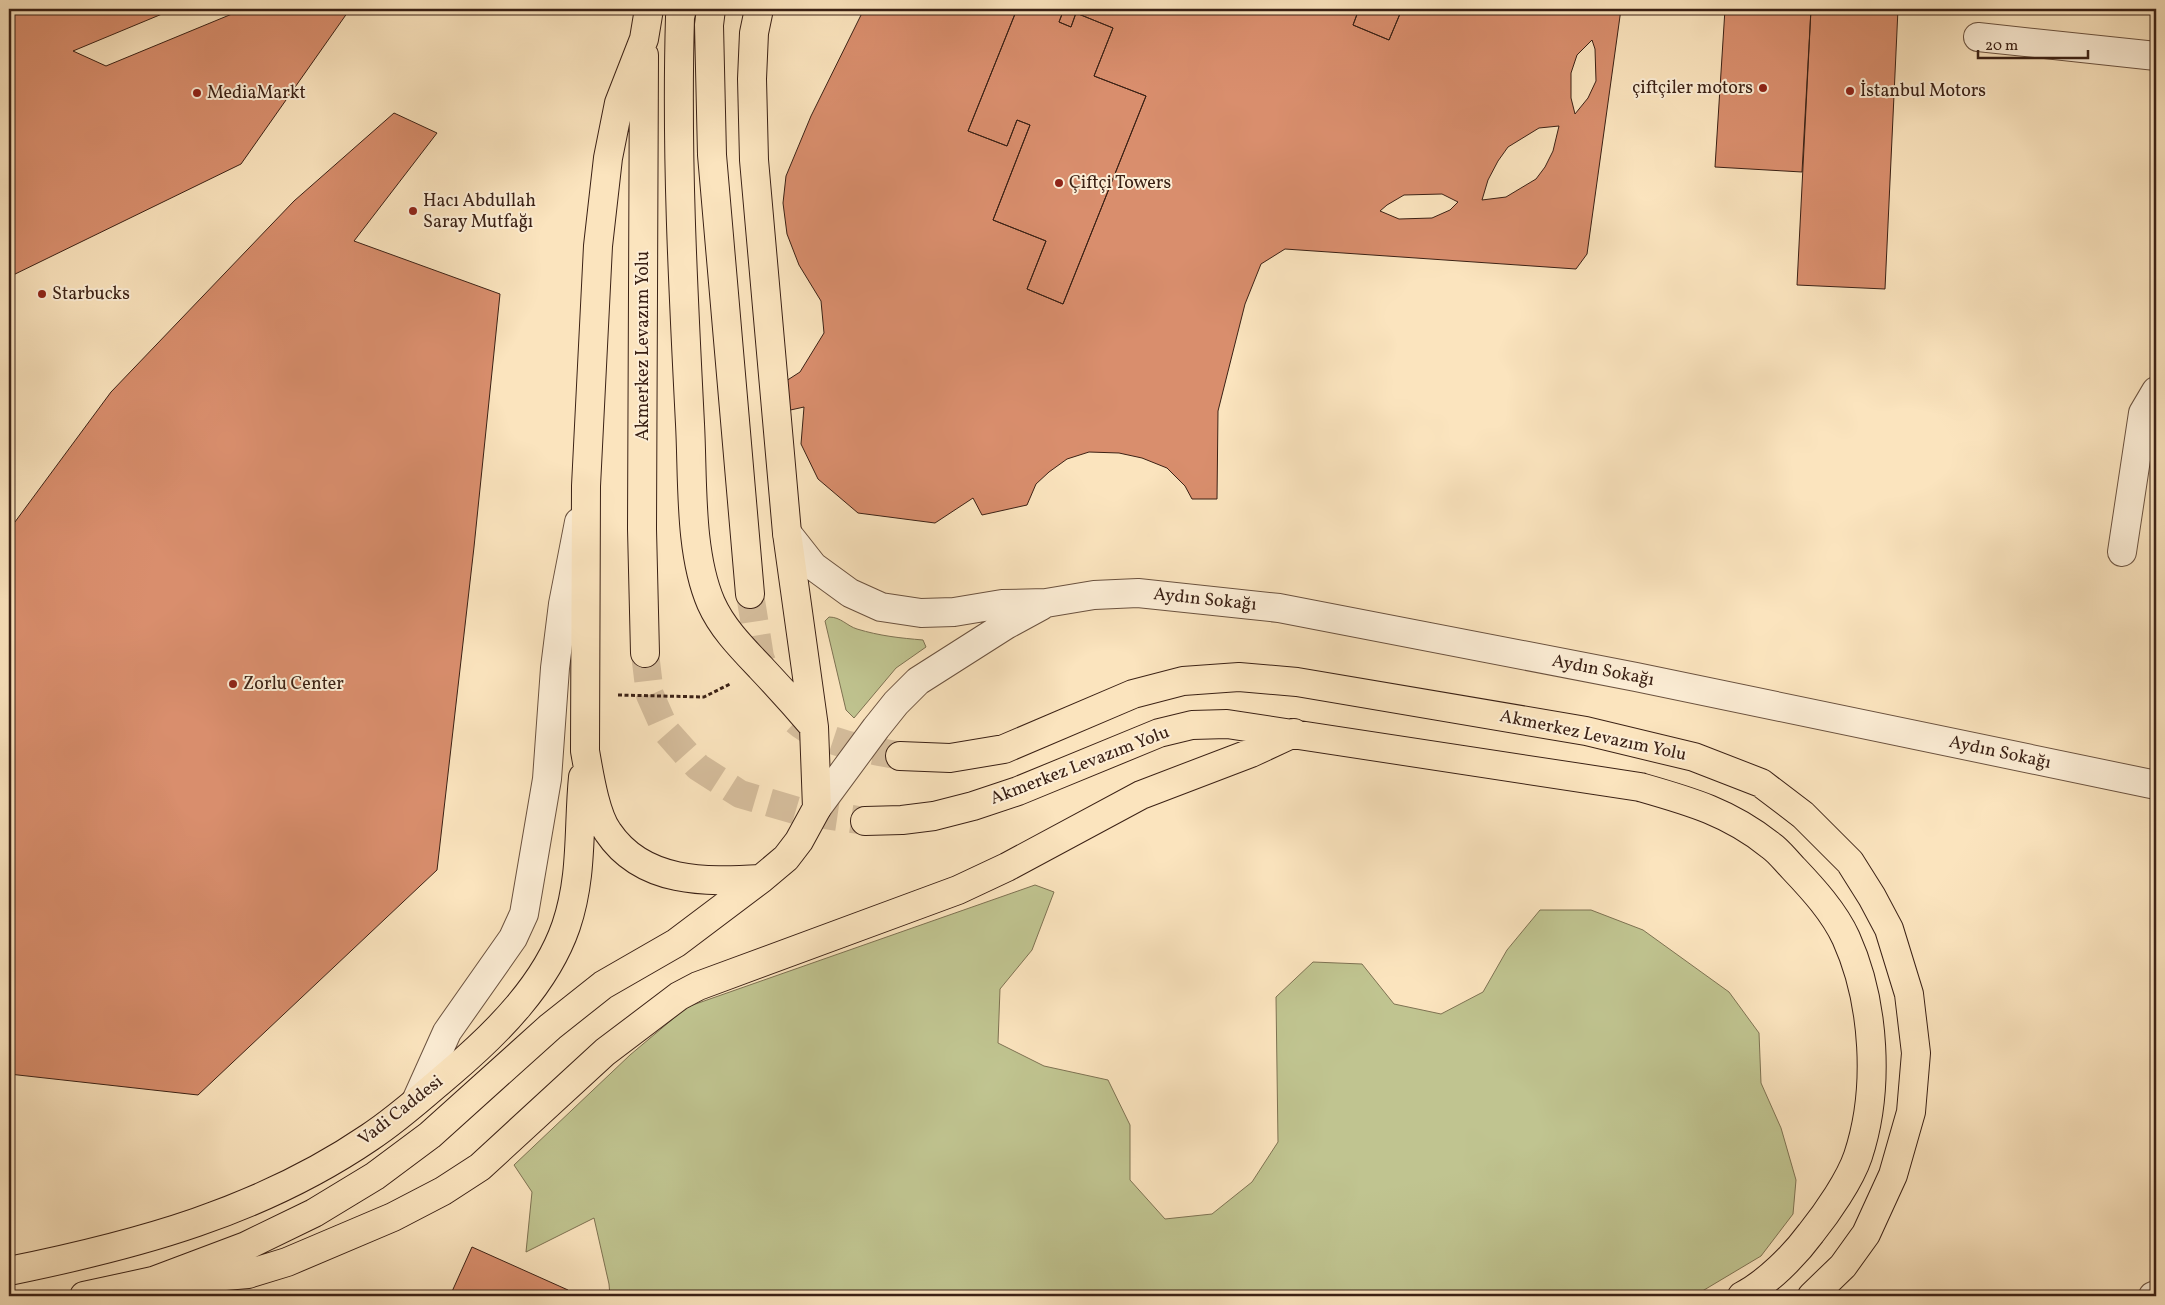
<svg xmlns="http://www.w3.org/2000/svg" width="2165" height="1305" font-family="Vollkorn,serif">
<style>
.green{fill:#c0c490;stroke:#7e7252}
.building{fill:#d98e6d;stroke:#3b2115;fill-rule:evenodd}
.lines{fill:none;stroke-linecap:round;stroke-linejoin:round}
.major-tunnel{stroke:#d5bd9c;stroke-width:28;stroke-dasharray:28 14;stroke-linecap:butt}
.minor-casing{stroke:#6b523f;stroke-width:30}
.major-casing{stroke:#3b2115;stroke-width:30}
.path{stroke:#3b2115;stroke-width:3;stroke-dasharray:4 2.5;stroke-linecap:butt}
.minor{stroke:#fcedd5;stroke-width:28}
.major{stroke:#fbe4be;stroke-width:28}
.poi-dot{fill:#8f2418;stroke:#fcedd5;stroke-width:2}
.labels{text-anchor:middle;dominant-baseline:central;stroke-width:4;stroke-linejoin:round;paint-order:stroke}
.poi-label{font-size:18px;fill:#3b2115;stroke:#fcedd5;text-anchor:start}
.street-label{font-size:18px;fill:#3b2115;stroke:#fcedd5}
</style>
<rect width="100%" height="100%" fill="#fbe4be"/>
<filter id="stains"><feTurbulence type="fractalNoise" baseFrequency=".004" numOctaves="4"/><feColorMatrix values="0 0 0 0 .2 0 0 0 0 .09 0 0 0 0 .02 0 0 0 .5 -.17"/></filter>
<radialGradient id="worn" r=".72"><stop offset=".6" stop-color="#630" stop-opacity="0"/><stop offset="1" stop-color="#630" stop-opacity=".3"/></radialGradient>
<path class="green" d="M829,617c12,0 18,9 28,12 23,7 43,9 66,11l3,7 -30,21 -42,50 -8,-8 -21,-89z
M1035,885l19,7 -22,58 -32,39 -2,54 46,23 64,14 22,45v55l35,39 47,-5 40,-32 26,-40 -2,-145 37,-35 49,2 32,40 47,10 42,-22 24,-42 33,-40h51l52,20 86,62 30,41 2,50 20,45 15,52 -3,34 -32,42 -67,40h-1084l-1,-12 -15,-66 -68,34 6,-60 -18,-27 116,-110 57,-48z"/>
<path class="building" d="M9,9h165l-101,42 33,15 138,-57h106l-109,155 -232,113z
M864,9h153l-49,122 39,15 10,-26 13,5 -37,95 53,21 -19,48 36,15 83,-208 -52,-20 19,-48 -37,-15 -5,14 -12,-5 5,-13h295l-6,16 36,15 13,-31h219l-34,245 -11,15 -291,-20 -24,15 -16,40 -27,107 -1,88h-25l-7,-13 -18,-18 -25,-10 -23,-5 -30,-1 -22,7 -18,13 -13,12 -9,21 -45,10 -9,-17 -38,25 -77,-10 -40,-34 -17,-35 3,-37 -18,4v-30l14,-9 24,-39 -3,-32 -22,-36 -12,-31 -4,-31 3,-27 25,-60zM1592,40l3,9 1,32 -8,17 -13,16 -4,-16v-25l6,-18zM1559,126l-6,25 -8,16 -9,12 -30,18 -24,3 6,-20 10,-19 10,-14 31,-19zM1442,194l16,8 -8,8 -18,8 -33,1 -19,-8 7,-6 17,-10z
M1017,9h47l-5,13 12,5 5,-14 37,15 -19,48 52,20 -83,208 -36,-15 19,-48 -53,-21 37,-95 -13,-5 -10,26 -39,-15z
M1359,9h43l-13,31 -36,-15z
M1725,9h86l-9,163 -87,-5z
M1811,9h87l-13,280 -88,-4z
M394,113l43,20 -83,108 146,53 -26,253 -37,323 -239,225 -189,-21v-544l102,-138 183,-191z
M472,1247l96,43 -3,6h-115z"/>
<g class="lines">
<path class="major-tunnel" d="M750,594l10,63 9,22
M645,653l5,42 16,36 32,36 42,27 58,17 67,10
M796,721c23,21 74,29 104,35"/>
<defs>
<path id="minor" d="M1978,37l178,19
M787,533l26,33 37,27 31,14 40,6 33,-1 48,-8 44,-1 48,-8 44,-2 141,15 357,69 520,108
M2122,552l21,-139 13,-22
M817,808l59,-80 20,-25 22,-22 88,-56 35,-19
M416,1101l31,-69 66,-94 11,-24 23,-135 8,-111 8,-64 16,-82
M2153,1296l3,-1"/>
<path id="major" d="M649,9l-5,30 -25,64 -11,55 -10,88 -12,240 -1,265c4,22 10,63 23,81 35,52 98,50 153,47
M682,9l-2,8c-4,136 3,271 10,407 3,55 -1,128 21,179 11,25 31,45 50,65 18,19 36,39 53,59
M711,9l-2,16 3,130 38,439
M644,55l-2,474 3,124
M900,756l50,2 54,-9 129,-55 50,-13 56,-4 58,5 289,49 108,26 67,26 42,32 47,47 22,35 17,32 20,65 7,59 -5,59 -18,63 -27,59 -23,32 -31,30
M865,821l37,-1 32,-4 39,-10 45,-15 141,-58 33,-8 35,-1 413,63c49,14 89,25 130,58 9,6 16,16 24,24 19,20 40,43 52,69 29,64 34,152 12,218 -8,24 -31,57 -47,77 -17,23 -44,50 -69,63
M9,1271c128,-26 251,-59 361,-134 29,-19 55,-43 81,-65 46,-39 95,-88 115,-146 17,-50 12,-98 17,-149
M179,1280l69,-6 39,-12 106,-45 50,-26 37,-24 125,-115 74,-56 19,-10 260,-96 49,-23 134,-72 110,-42 43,-20
M84,1296l69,-15 93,-35 68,-33 61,-37 55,-41 120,-108 53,-42 73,-42 85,-64 25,-21 13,-17 18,-33 -3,-81 -27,-194 -33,-373 -2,-81 2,-46 5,-24"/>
</defs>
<use href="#minor" class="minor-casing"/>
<use href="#major" class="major-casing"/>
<path class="path" d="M618,695l86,2 26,-13"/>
<use href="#minor" class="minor"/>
<use href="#major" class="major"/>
</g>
<g class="poi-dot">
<circle cx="1763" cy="88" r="5"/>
<circle cx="1850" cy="91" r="5"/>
<circle cx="197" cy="93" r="5"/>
<circle cx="1059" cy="183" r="5"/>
<circle cx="413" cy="211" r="5"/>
<circle cx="42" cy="294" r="5"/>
<circle cx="233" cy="684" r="5"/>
</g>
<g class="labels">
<g class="poi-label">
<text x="1753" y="88" text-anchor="end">çiftçiler motors</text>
<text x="1860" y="91">İstanbul Motors</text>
<text x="207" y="93">MediaMarkt</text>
<text x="1069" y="183">Çiftçi Towers</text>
<text x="423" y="201">Hacı Abdullah<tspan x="423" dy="21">Saray Mutfağı</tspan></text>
<text x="52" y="294">Starbucks</text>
<text x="243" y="684">Zorlu Center</text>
</g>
<g class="street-label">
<text transform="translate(643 346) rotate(-90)">Akmerkez Levazım Yolu</text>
<text transform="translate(1205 600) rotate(6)">Aydın Sokağı</text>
<text transform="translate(1603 671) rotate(11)">Aydın Sokağı</text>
<text transform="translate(1593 736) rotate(12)">Akmerkez Levazım Yolu</text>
<text transform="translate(2000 753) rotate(12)">Aydın Sokağı</text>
<text transform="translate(1080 766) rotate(-21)">Akmerkez Levazım Yolu</text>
<text transform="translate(401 1111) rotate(-38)">Vadi Caddesi</text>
</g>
</g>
<rect width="2165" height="1305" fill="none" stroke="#fbe4be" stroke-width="30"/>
<rect x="10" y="10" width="2145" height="1285" fill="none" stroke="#3b2115" stroke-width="2.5"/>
<rect x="15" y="15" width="2135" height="1275" fill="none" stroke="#3b2115"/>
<path d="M1978 50v8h110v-8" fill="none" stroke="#3b2115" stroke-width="2.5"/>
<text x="1985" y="50" font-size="15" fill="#3b2115" stroke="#fcedd5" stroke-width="4" paint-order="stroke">20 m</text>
<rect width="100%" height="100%" filter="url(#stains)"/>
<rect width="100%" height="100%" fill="url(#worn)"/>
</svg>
